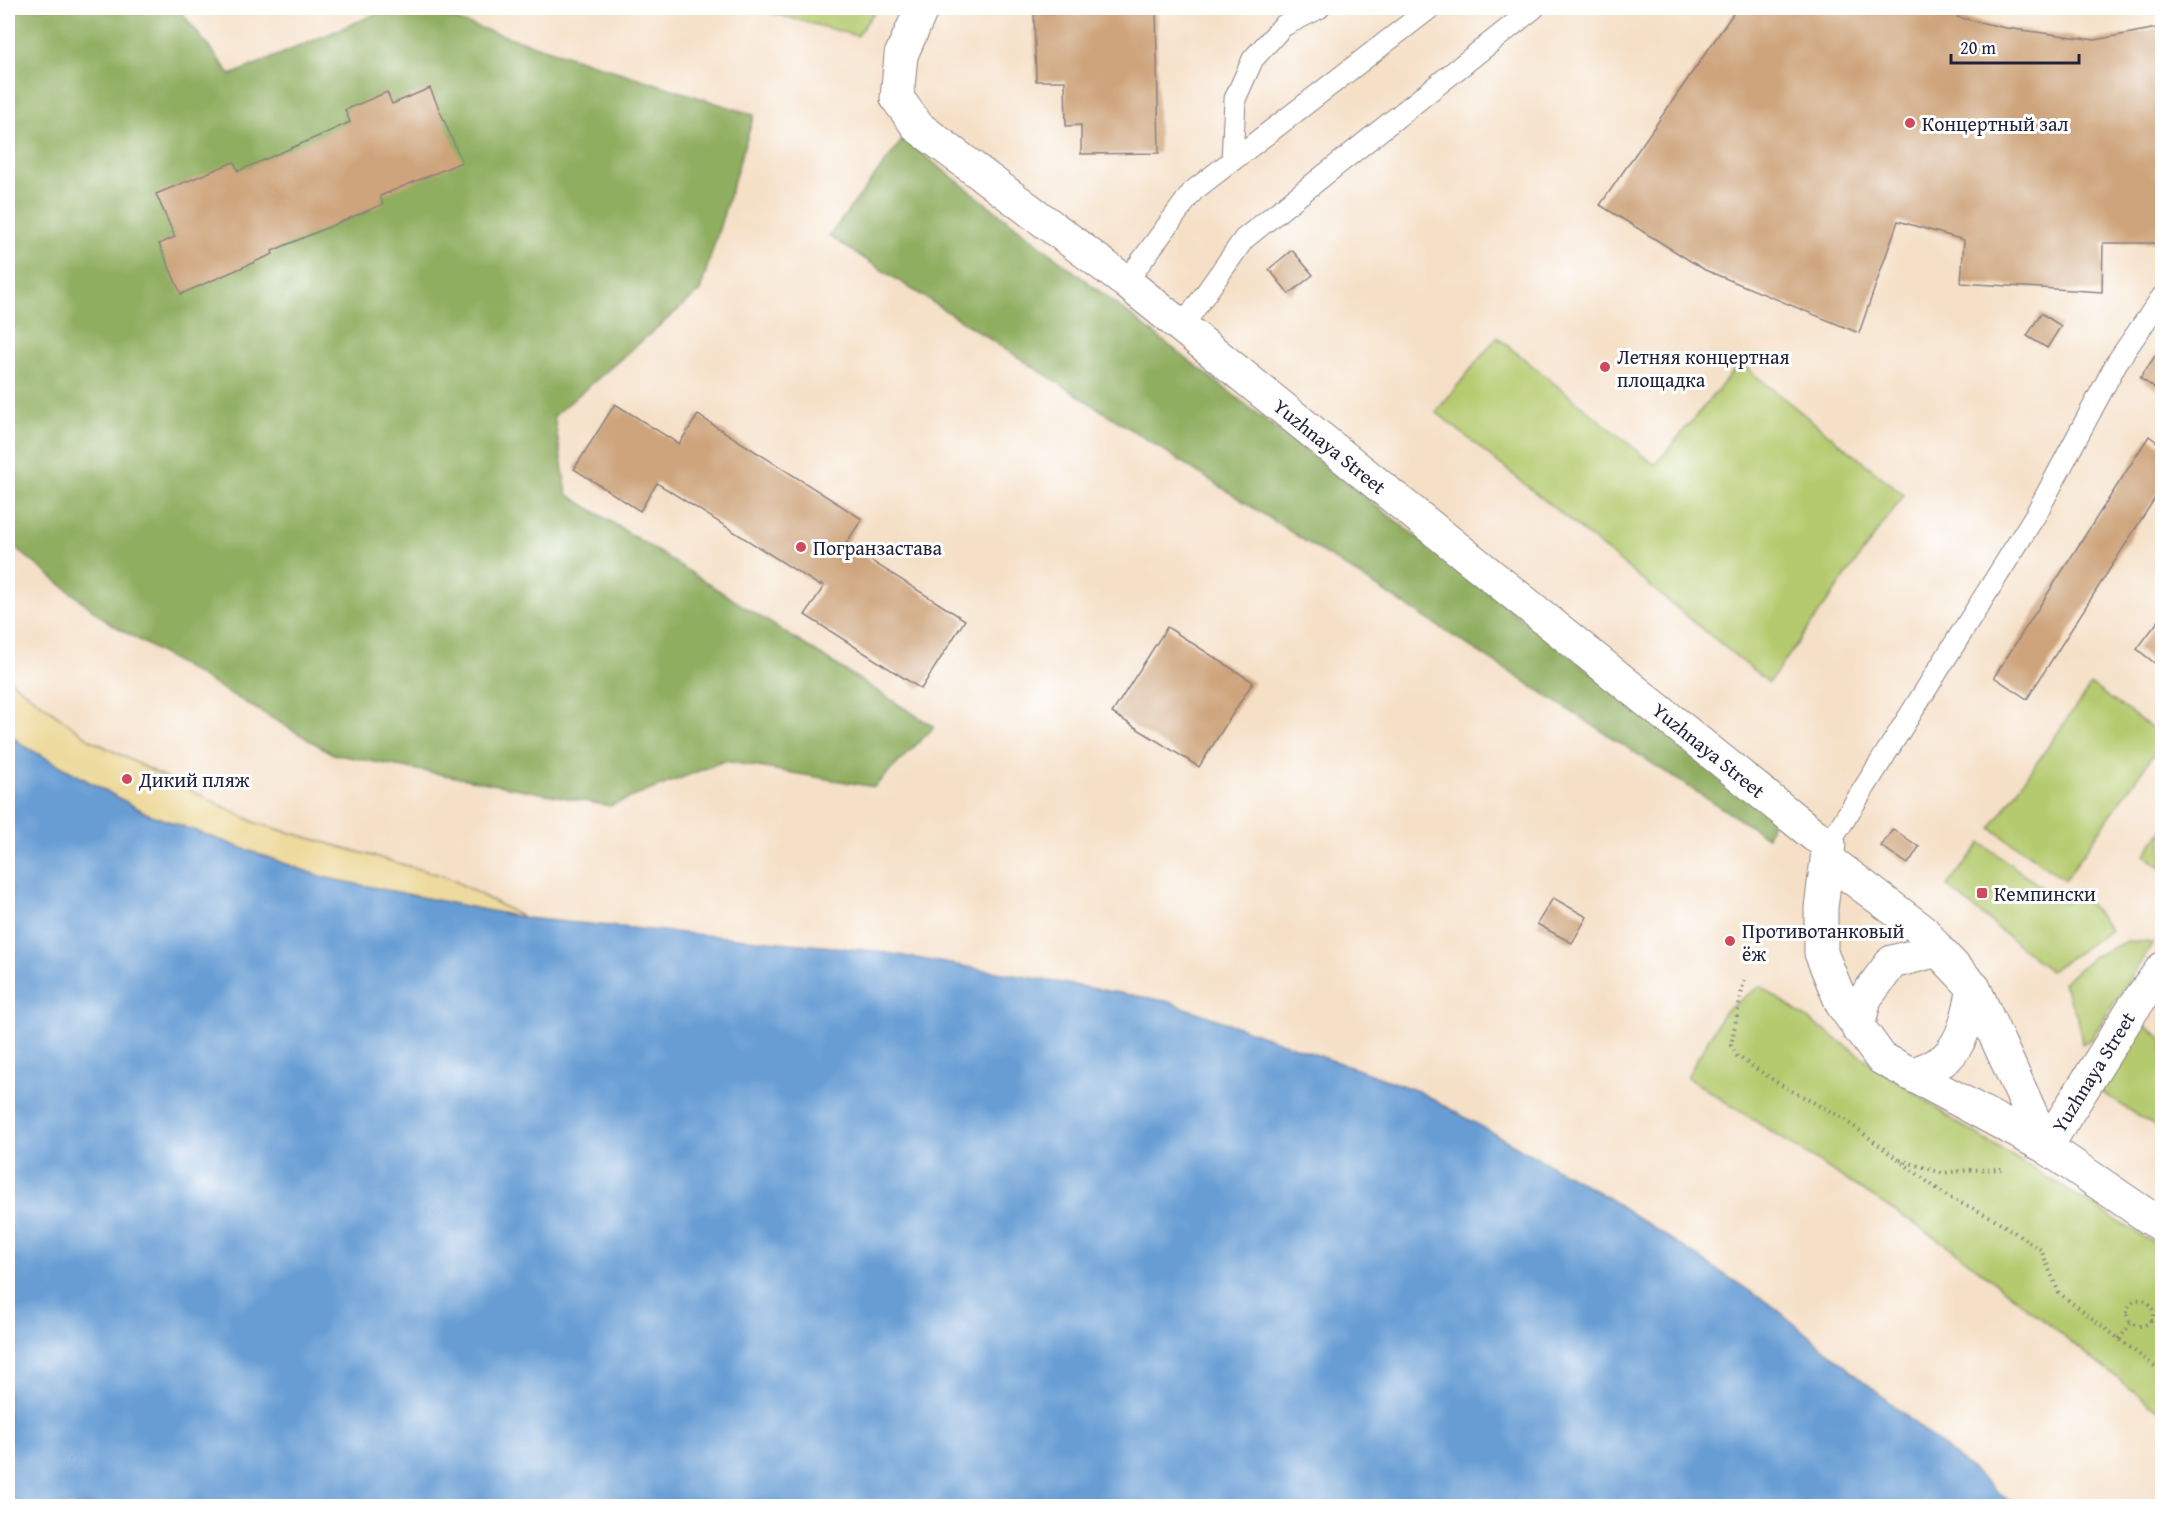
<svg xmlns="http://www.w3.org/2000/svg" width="2170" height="1514" font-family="'Gentium Book Plus',serif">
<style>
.green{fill:#b5ca6e;stroke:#6c7654;stroke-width:1.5}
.forest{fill:#90ae61;stroke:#59684e;stroke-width:1.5}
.sand{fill:#eeda9e;stroke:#887e6c;stroke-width:1.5}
.water{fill:#689dd4;stroke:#456088;stroke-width:1.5}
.building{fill:#cea47b}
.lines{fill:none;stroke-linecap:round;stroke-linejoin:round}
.service-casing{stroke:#8c8181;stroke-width:23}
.minor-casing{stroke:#8c8181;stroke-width:35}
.path{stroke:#8c8181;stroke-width:4;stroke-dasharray:1.5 4.5;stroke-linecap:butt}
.service{stroke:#fff;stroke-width:21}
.minor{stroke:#fff;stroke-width:33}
.poi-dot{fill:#d1495b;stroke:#fff;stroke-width:2}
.labels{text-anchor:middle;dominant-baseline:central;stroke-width:6;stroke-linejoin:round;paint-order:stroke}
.poi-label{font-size:20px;fill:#22223b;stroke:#fff;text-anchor:start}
.street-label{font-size:20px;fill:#22223b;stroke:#fff}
</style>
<rect width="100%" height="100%" fill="#fff"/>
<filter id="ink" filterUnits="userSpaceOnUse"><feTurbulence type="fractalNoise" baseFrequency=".0167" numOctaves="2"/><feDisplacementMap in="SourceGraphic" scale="12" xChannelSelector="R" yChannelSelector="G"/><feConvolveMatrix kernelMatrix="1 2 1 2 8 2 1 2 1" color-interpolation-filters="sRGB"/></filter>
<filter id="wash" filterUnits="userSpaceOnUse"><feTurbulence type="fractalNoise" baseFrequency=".008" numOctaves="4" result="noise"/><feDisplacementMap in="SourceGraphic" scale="24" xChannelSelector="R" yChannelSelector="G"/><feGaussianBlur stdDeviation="1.35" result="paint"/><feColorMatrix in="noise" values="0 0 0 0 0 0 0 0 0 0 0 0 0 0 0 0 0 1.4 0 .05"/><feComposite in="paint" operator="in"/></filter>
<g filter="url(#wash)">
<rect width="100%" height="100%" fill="#f5e0c7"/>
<path class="green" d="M754,8h123l-20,28z
M1497,337l158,128 85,-102 164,132 -135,188 -333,-271z
M2091,685l71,50v7l-97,138 -74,-52z
M2162,830v38l-17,-13z
M1981,843l84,61 13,-14 33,40 -61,41 -103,-85z
M2127,941l26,2 -62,96 -9,5 -3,-22 -16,-39 28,-25z
M1760,986l195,135 207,127v165l-215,-168 -260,-168 37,-65z
M2138,1021l24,17v93l-64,-41z"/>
<path class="forest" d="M8,8h170l53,67 159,-67h28l336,107 -54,176 -146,125 13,78 367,233 -60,60 -150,-26 -114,45 -277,-52 -225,-132 -100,-80z
M903,139l871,675 -7,23 -938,-601z"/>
<path class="sand" d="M8,679l83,61 165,83 191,54 78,41 -203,-41 -176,-64 -122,-67 -16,-13z"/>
<path class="water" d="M8,733l16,13 122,67 176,64 203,41 350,33 291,50 252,90 187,105 169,111 241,199h-2007z"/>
<g id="blocks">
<path class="building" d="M1054,8l102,1 3,144 -78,1v-29l-15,1 -1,-45h-29l-2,-67h20z
M1737,8h224l-4,9 49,11 89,12 67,-13v216h-59l-1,49 -141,-9 3,-43 -66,-19 -39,112 -154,-63 -105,-65z
M430,88l32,74 -82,34 3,8 -111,47 1,3 -92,40 -22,-50 16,-7 -19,-43 78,-32 4,9 81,-35 31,-14 -5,-12 42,-18 5,12z
M1292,250l21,25 -24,19 -20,-25z
M2041,313l20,13 -14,22 -20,-12z
M2162,346v47l-22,-15z
M615,404l64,40 19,-29 164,104 -19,29 3,2 2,-4 117,74 -44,69 -116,-74 19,-29 -3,-2 -1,2 -163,-103 -17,28 -66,-42z
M2149,436l13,10v41l-135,212 -33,-22z
M2162,616v53l-25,-20z
M1167,627l86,55 -54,85 -87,-54z
M1893,829l26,18 -11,17 -27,-18z
M1553,898l34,19 -15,26 -35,-19z"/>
</g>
</g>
<g filter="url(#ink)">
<use href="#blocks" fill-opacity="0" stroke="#8c8181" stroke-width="1.5"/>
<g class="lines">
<defs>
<path id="service" d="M1232,161l3,-62 18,-40 30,-33 36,-18
M1126,282l67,-91 237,-183
M1182,327l62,-88 290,-231
M1829,844l207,-330 81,-152 45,-65"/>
<path id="minor" d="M922,8l-21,47 -4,43 21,29 208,155 688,553 15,9 -8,64v45l21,51 39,54 165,89 116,79
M1827,859l96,72 15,19 36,38 72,159
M1858,1028l7,-30 27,-36 46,-12
M1912,1075c11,-5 25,-9 34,-17 19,-18 23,-47 28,-70
M2046,1147l86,-137 30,-41"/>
</defs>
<use href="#service" class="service-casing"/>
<use href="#minor" class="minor-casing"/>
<path class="path" d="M1744,980l-13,65 6,11 44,29 63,34 104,78 45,21 48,32 18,43 103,79
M1900,1160l42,13 28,-3 34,-1
M2127 1313a13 13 0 1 1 26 0a13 13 0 1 1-26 0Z
M2150,1320l12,9
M2119,1339l13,-17"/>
<use href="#service" class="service"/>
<use href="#minor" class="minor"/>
</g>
</g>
<g class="poi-dot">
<circle cx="1910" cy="123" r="6"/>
<circle cx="1605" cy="367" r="6"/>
<circle cx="801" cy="547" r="6"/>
<circle cx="127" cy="779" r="6"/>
<rect x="1976" y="887" width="12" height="12" rx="3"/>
<circle cx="1730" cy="941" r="6"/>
</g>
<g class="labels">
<g class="poi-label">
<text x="1922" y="123">Концертный зал</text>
<text x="1617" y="356">Летняя концертная<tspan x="1617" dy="23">площадка</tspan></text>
<text x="813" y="547">Погранзастава</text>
<text x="139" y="779">Дикий пляж</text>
<text x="1994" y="893">Кемпински</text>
<text x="1742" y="930">Противотанковый<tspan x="1742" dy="23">ёж</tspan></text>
</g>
<g class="street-label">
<text transform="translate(1330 446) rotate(39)">Yuzhnaya Street</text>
<text transform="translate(1709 750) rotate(39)">Yuzhnaya Street</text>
<text transform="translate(2093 1072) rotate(-58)">Yuzhnaya Street</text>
</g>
</g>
<rect width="2170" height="1514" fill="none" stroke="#fff" stroke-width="30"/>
<path d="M1951 54v9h128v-9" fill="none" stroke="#22223b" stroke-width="3"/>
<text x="1960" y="54" font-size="18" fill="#22223b" stroke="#ffffff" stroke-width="4.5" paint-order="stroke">20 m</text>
</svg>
